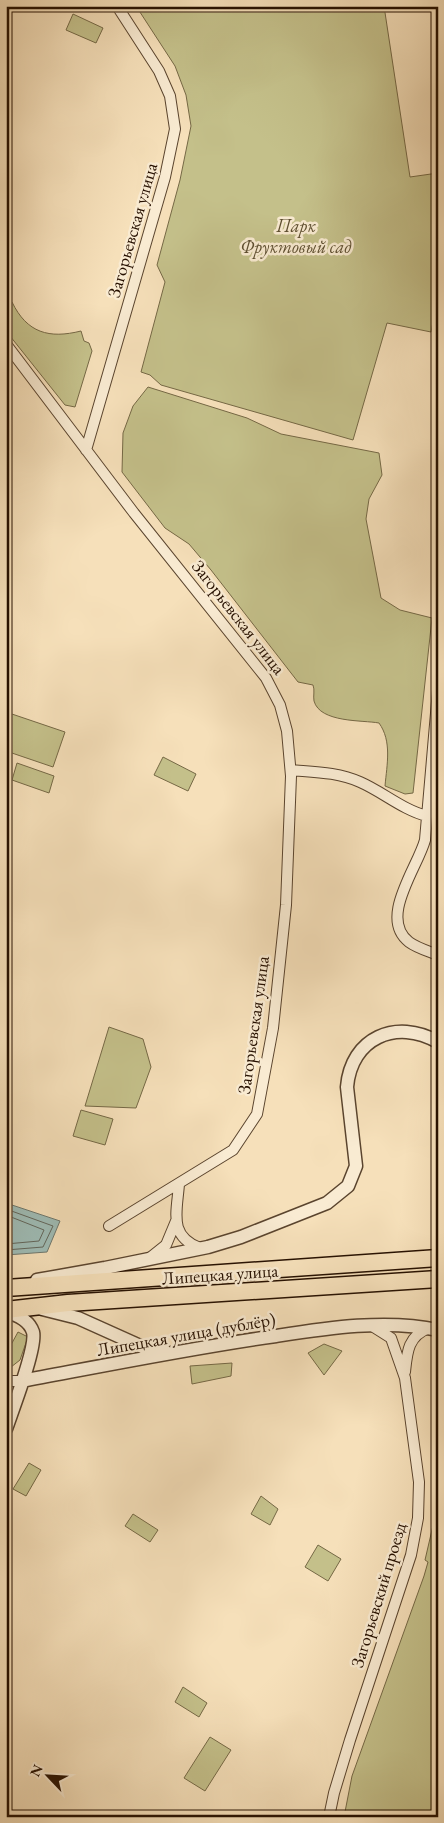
<svg xmlns="http://www.w3.org/2000/svg" width="444" height="1823" font-family="'EB Garamond',serif">
<style>
.green{fill:#c4c08a;stroke:#756845}
.water{fill:#9ebcb6;stroke:#6e776d}
.lines{fill:none;stroke-linecap:round;stroke-linejoin:round}
.shore{stroke:#62665b;stroke-width:1}
.minor-casing{stroke:#5a442e;stroke-width:12}
.tertiary-casing{stroke:#5a442e;stroke-width:15}
.primary-casing{stroke:#261000;stroke-width:19}
.minor{stroke:#f9ebd2;stroke-width:10}
.tertiary{stroke:#f9ebd2;stroke-width:12}
.primary{stroke:#f6e0ba;stroke-width:16}
.labels{text-anchor:middle;dominant-baseline:central;stroke-width:5;stroke-linejoin:round;paint-order:stroke}
.park-label{font-size:18px;font-style:italic;fill:#5d4e30;stroke:#f9ebd2}
.street-label{font-size:18px;fill:#261000;stroke:#f9ebd2}
</style>
<rect width="100%" height="100%" fill="#f6e0ba"/>
<filter id="stains"><feTurbulence type="fractalNoise" baseFrequency=".004" numOctaves="4"/><feColorMatrix values="0 0 0 0 .2 0 0 0 0 .09 0 0 0 0 .02 0 0 0 .5 -.17"/></filter>
<radialGradient id="worn" r=".72"><stop offset=".6" stop-color="#630" stop-opacity="0"/><stop offset="1" stop-color="#630" stop-opacity=".3"/></radialGradient>
<path class="green" d="M136,6h248l26,171 28,-4v122l-7,37 -44,-9 -34,117 -192,-55 -11,-10 -9,-3 24,-90 -8,-17 23,-85 11,-54 -5,-31 -11,-29z
M73,14l30,14 -7,15 -30,-13z
M6,302h6c15,31 37,37 69,29l3,10 5,2 3,8 -17,56 -10,-2 -59,-74z
M148,387l99,31 34,16 98,19 3,22 -13,24 -3,20 15,79 19,12 32,8 -19,175 -8,1 -20,-8c2,-22 7,-45 -6,-63 -16,-3 -59,0 -65,-22 -1,-5 1,-11 -1,-16l-15,-3 -87,-112 -22,-26 -24,-16 -43,-56 1,-39 10,-27z
M6,712l59,20 -12,35 -47,-16z
M163,757l33,17 -8,17 -34,-16z
M17,763l37,13 -5,17 -37,-13z
M109,1027l34,12 8,28 -15,41 -51,-2z
M81,1110l32,9 -8,26 -32,-9z
M18,1332l10,5 -8,23 -14,11v-17z
M324,1344l18,7 -18,24 -16,-22z
M232,1363l-1,13 -39,8 -2,-18z
M29,1463l12,7 -15,26 -13,-7z
M261,1496l17,13 -8,16 -19,-11z
M438,1504v313h-94l8,-41 72,-200 4,-14 -3,-2z
M133,1514l25,16 -8,12 -25,-16z
M318,1545l23,14 -13,22 -23,-14z
M183,1687l24,16 -8,14 -24,-15z
M210,1737l21,13 -26,41 -21,-13z"/>
<path class="water" d="M6,1203l54,18 -13,31 -41,3z"/>
<g class="lines">
<path class="shore" d="M6,1209l47,17 -10,21 -37,3
M6,1215l38,15 -5,11 -33,3"/>
<defs>
<path id="minor" d="M6,344l128,169 132,165 14,27 7,26 4,45 -5,129 -13,123 -16,86 -24,36 -124,76
M86,450l79,-273 10,-48 -5,-33 -11,-25 -42,-65
M438,690l-13,150c-7,27 -47,78 -16,102 8,6 19,9 29,13
M291,770c23,2 47,2 69,12 23,10 43,28 67,34
M179,1184c-2,28 -11,52 21,64
M151,1257l15,-12 10,-24
M405,1372c2,-20 3,-36 24,-44
M6,1381h16
M329,1817l5,-24 16,-53 61,-185 7,-37 1,-36 -14,-104 -14,-40 -19,-12"/>
<path id="tertiary" d="M37,1280l68,-12 103,-21 33,-10 86,-34 21,-17 8,-20 -9,-79c4,-49 49,-69 91,-45
M42,1309l36,9 69,31 18,2
M6,1312c12,3 23,8 27,20 4,15 -21,79 -27,97
M22,1381c85,-16 169,-33 254,-45 52,-8 110,-17 162,-6"/>
<path id="primary" d="M6,1288l432,-30
M6,1310l62,-7 370,-24"/>
</defs>
<use href="#minor" class="minor-casing"/>
<use href="#tertiary" class="tertiary-casing"/>
<use href="#primary" class="primary-casing"/>
<use href="#minor" class="minor"/>
<use href="#tertiary" class="tertiary"/>
<use href="#primary" class="primary"/>
</g>
<g class="labels">
<g class="park-label">
<text x="296" y="225">Парк<tspan x="296" dy="21">Фруктовый сад</tspan></text>
</g>
<g class="street-label">
<text transform="translate(132 230) rotate(-74)">Загорьевская улица</text>
<text transform="translate(239 617) rotate(52)">Загорьевская улица</text>
<text transform="translate(253 1025) rotate(-82)">Загорьевская улица</text>
<text transform="translate(220 1274) rotate(-4)">Липецкая улица</text>
<text transform="translate(186 1334) rotate(-10)">Липецкая улица (дублёр)</text>
<text transform="translate(378 1595) rotate(-73)">Загорьевский проезд</text>
</g>
</g>
<rect width="444" height="1823" fill="none" stroke="#f6e0ba" stroke-width="25"/>
<rect x="8" y="8" width="429" height="1808" fill="none" stroke="#261000" stroke-width="2.5"/>
<rect x="12" y="12" width="419" height="1798" fill="none" stroke="#261000"/>
<g transform="translate(48 1776) rotate(295)" stroke="#f9ebd2" stroke-width="4" paint-order="stroke">
<path d="M0-4L9 19L0 12L-9 19Z" fill="#261000"/>
<text y="-8" font-size="14" font-weight="bold" text-anchor="middle" fill="#261000">N</text>
</g>
<rect width="100%" height="100%" filter="url(#stains)"/>
<rect width="100%" height="100%" fill="url(#worn)"/>
</svg>
